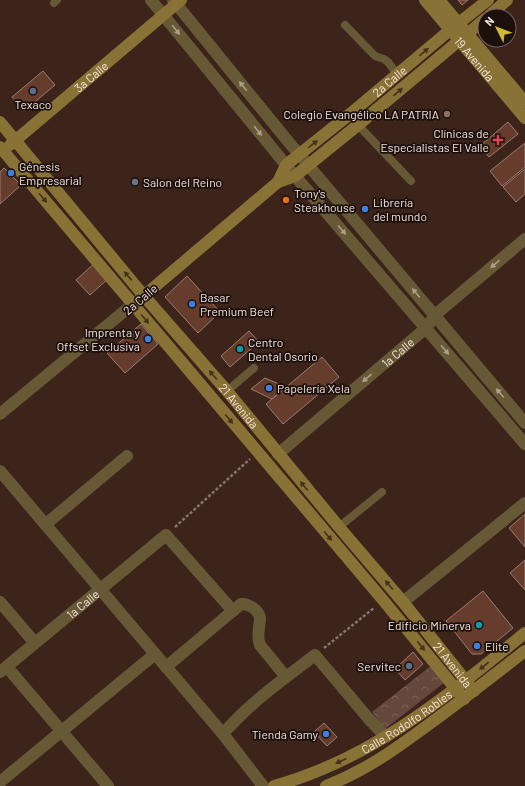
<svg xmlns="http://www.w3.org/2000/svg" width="525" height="786" font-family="Barlow,sans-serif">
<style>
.forest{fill:url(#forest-crowns)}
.building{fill:#663c2d;stroke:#9a7d72}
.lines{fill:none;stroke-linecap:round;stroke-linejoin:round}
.path{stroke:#89746c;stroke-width:2.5;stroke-dasharray:3 2;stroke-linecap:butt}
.lane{stroke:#675935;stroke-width:8}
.street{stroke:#675935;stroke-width:12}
.secondary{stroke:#897236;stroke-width:12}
.oneway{fill:#ae9e8a}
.oneway2{fill:#42321b}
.service-dot{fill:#5c6f8a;stroke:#1b100c;stroke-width:1.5}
.education-dot{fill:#8d6e63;stroke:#1b100c;stroke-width:1.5}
.health-dot{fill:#e0444e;stroke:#1b100c;stroke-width:1.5}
.shop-dot{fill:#3f7fe0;stroke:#1b100c;stroke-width:1.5}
.worship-dot{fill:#6b7280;stroke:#1b100c;stroke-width:1.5}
.food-dot{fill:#e8710a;stroke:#1b100c;stroke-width:1.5}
.culture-dot{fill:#0f9aa8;stroke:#1b100c;stroke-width:1.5}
.labels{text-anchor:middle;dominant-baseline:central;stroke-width:3.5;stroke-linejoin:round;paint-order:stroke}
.street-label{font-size:12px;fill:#f5e4de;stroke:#1b100c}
.poi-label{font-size:12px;fill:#f5e4de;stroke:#1b100c;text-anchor:start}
</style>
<defs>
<pattern id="forest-crowns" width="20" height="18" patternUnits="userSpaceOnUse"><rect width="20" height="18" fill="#64483d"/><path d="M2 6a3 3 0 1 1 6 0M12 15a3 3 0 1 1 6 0" fill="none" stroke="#7b6259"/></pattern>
</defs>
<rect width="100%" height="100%" fill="#3c241b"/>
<path class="forest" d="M432,665l13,17 -60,47 -13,-17z"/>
<path class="building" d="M458,0h10l-6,5z
M43,71l12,14 -31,26 -12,-14z
M508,122l10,12 -29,23 -9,-11z
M525,143v24l-23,19 -12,-15z
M4,168l17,17 -21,19v-32z
M525,169v25l-9,8 -13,-15z
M95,263l14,15 -19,17 -14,-15z
M187,276l33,36 -22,21 -33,-36z
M141,324l17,20 -33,29 -18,-20z
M249,331l10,11 -29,25 -9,-11z
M322,357l17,20 -56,47 -17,-20z
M265,378l21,9 -14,12 -21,-10z
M525,514v33l-16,-19z
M525,560v30l-15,-17z
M483,591l30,37 -32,26h-9l-26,-33z
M413,652l10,12 -18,16 -10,-11z
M324,723l13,14 -10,9 -13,-14z"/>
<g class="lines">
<path class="path" d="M175,527l75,-68
M324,648l50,-40"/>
<path class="lane" d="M54,3l3,-3
M345,25l30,31 9,3 4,3 9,12
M358,125l53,56
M227,391l27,-23
M339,527l43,-35"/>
<g class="street">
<path d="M151,0l144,176 230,268"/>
<path d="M173,0l114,140 238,283"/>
<path d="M0,414l133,-110"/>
<path id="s1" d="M278,454l148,-126 9,-13 90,-76"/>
<path d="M0,471l223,263 40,52"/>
<path d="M46,524l81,-68"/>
<path d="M0,602l35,41"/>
<path d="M403,602l122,-99"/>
<path d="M7,667l101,119"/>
<path d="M166,667l75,-63c7,-1 18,6 19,14 0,10 -4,17 0,27l26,32"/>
<path id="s2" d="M0,672l166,-137 67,76"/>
<path d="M223,734c26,-31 60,-54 92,-79l53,63 18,19"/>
<path d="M0,782l155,-128"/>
</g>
<g class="secondary">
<path id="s3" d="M425,0l100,118"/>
<path d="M439,0l86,102"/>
<path d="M489,16l18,-16"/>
<path id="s4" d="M0,122l144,174 83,95 112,136 64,75 71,89"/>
<path id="s5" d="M10,145l171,-145"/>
<path d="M0,147l383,453 81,99"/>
<path id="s6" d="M278,182l8,-17 64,-51 100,-84 38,-30"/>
<path d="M139,300l139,-118 17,-6 63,-51 127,-106"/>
<path id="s7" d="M274,786c98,-27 173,-90 251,-153"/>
<path d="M326,786c39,-15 68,-36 102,-61 33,-24 65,-49 97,-74"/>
</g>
</g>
<defs><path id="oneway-solid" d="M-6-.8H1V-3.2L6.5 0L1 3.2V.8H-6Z"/></defs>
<g class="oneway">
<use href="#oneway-solid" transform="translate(176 30) rotate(51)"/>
<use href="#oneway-solid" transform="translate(243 86) rotate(-129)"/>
<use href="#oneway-solid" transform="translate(258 131) rotate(51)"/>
<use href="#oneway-solid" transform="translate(342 230) rotate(50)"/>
<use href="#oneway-solid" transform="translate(495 264) rotate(140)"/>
<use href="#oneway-solid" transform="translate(416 293) rotate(-130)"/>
<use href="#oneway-solid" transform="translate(445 350) rotate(49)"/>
<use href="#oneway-solid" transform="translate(367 378) rotate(140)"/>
<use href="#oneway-solid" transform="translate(500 393) rotate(-130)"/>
</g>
<g class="oneway2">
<use href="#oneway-solid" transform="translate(424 52) rotate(-40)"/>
<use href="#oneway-solid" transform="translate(398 92) rotate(-40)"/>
<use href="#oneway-solid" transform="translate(313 144) rotate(-38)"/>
<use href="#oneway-solid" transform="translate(43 198) rotate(50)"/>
<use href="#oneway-solid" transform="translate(128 276) rotate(-130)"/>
<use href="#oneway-solid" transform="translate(145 319) rotate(50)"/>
<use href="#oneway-solid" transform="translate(213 375) rotate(-131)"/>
<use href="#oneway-solid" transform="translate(229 419) rotate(50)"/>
<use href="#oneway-solid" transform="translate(304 486) rotate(-130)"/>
<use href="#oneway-solid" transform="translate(328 536) rotate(50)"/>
<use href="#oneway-solid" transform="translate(389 585) rotate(-131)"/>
<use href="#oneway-solid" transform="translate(421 646) rotate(51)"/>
<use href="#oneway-solid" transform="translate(484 666) rotate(141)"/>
<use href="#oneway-solid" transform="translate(341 761) rotate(155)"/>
</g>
<g class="service-dot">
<circle cx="33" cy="91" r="4"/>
<circle cx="409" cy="666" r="4"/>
</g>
<circle class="education-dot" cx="447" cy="114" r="4"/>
<path class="health-dot" d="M496 134h4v4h4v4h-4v4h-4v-4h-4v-4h4z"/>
<g class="shop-dot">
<circle cx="11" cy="173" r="4"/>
<circle cx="365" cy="209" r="4"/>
<circle cx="192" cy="304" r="4"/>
<circle cx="148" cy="339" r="4"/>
<circle cx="269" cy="388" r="4"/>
<circle cx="477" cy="646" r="4"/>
<circle cx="326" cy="734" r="4"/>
</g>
<circle class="worship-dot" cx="135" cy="182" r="4"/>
<circle class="food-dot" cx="286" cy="200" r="4"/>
<g class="culture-dot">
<circle cx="240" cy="349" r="4"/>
<circle cx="479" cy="625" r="4"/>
</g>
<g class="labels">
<g class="street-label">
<text stroke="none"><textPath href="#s3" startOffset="77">19 Avenida</textPath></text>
<text stroke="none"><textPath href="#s5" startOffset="106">3a Calle</textPath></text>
<text stroke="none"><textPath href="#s6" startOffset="152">2a Calle</textPath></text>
<text transform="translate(140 299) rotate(-40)">2a Calle</text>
<text stroke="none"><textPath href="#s1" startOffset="157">1a Calle</textPath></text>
<text stroke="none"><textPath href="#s4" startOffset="371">21 Avenida</textPath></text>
<text stroke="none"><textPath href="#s2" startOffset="107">1a Calle</textPath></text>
<text stroke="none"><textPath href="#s4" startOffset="707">21 Avenida</textPath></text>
<text stroke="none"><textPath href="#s7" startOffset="148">Calle Rodolfo Robles</textPath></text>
</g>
<g class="poi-label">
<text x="33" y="104" text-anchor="middle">Texaco</text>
<text x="439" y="114" text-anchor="end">Colegio Evangélico LA PATRIA</text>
<text x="489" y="133" text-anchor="end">Clínicas de<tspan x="489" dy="14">Especialistas El Valle</tspan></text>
<text x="19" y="166">Génesis<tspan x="19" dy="14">Empresarial</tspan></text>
<text x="143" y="182">Salon del Reino</text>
<text x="294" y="193">Tony's<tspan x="294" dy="14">Steakhouse</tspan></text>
<text x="373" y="202">Librería<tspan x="373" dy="14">del mundo</tspan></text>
<text x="200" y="297">Basar<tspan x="200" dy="14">Premium Beef</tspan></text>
<text x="140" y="332" text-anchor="end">Imprenta y<tspan x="140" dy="14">Offset Exclusiva</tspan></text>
<text x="248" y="342">Centro<tspan x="248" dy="14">Dental Osorio</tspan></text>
<text x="277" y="388">Papelería Xela</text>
<text x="471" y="625" text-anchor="end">Edificio Minerva</text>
<text x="485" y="646">Elite</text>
<text x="401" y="666" text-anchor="end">Servitec</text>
<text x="318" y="734" text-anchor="end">Tienda Gamy</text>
</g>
</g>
<g transform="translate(497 28) rotate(312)"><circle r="19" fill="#1b100c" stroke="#726560"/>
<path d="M0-3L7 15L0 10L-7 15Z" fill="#d1b736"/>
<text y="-6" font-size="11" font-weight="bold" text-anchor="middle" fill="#f5e4de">N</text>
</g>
</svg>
